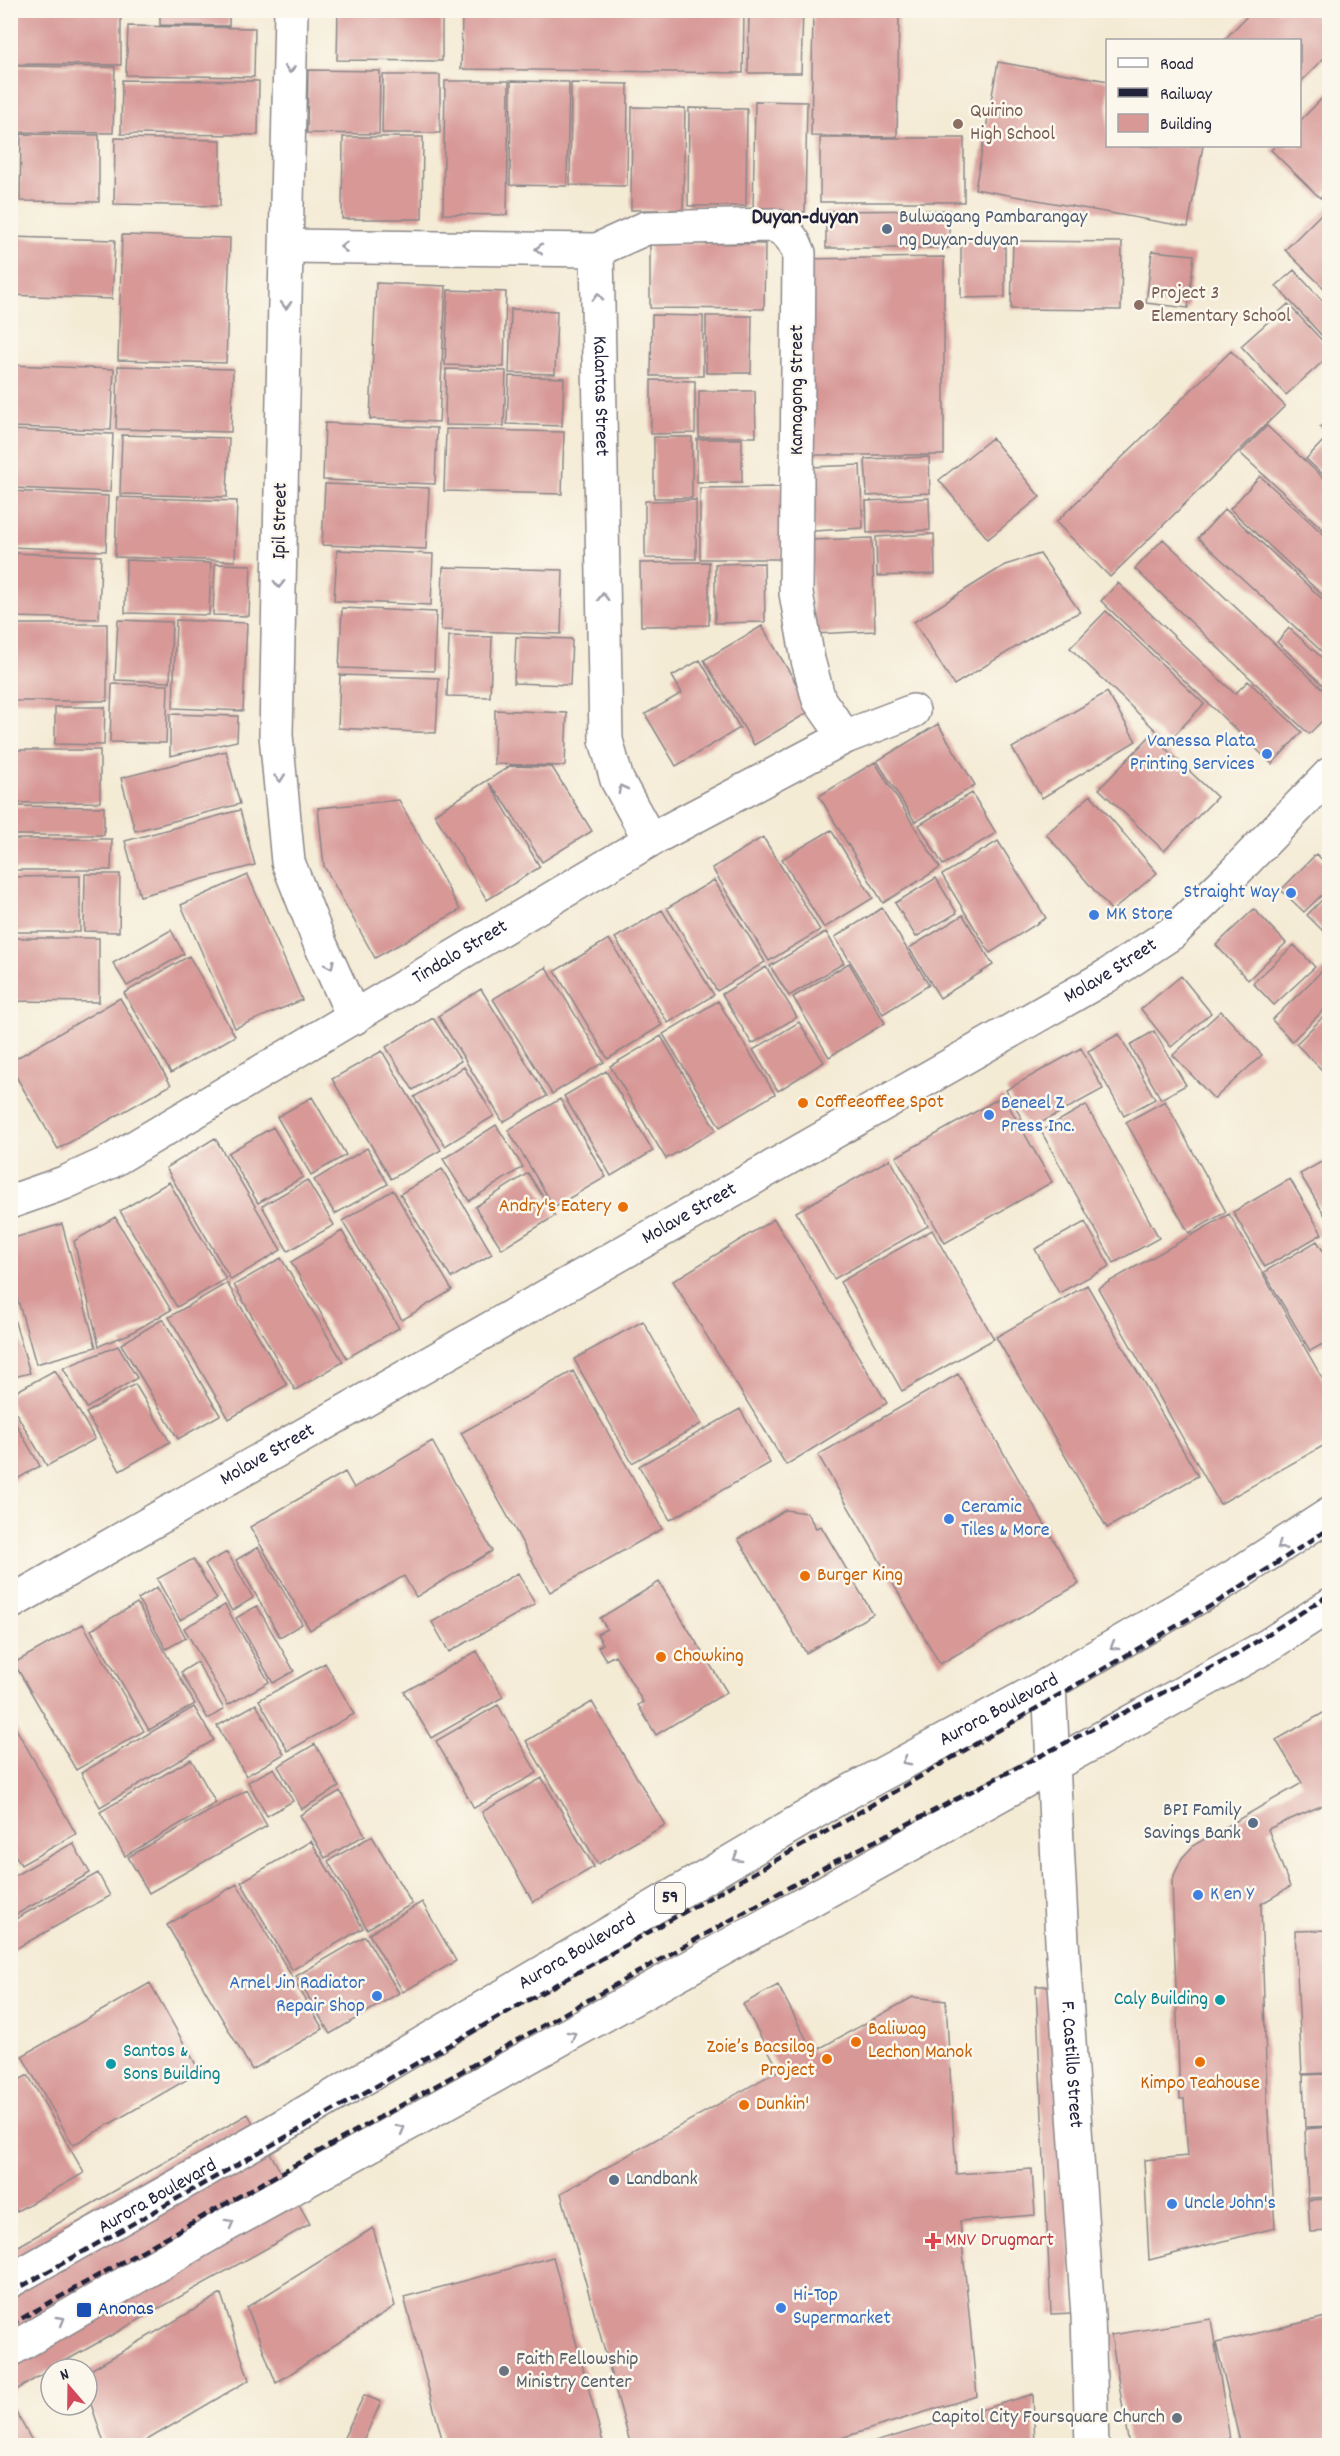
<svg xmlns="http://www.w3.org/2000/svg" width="1340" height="2456" font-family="Dekko,sans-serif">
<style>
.building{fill:#d79896}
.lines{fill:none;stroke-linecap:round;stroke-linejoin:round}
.minor-casing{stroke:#8b8688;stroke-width:36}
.major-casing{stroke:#8b8688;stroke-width:36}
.minor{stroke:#fff;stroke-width:33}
.major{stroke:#fff;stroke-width:33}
.rail{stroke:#22223b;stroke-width:4.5;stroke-dasharray:9 4.5;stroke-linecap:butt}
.oneway{stroke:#9c9ca7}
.education-dot{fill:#8d6e63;stroke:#fbf7ec;stroke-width:2}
.service-dot{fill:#5c6f8a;stroke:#fbf7ec;stroke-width:2}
.shop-dot{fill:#3f7fe0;stroke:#fbf7ec;stroke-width:2}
.food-dot{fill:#e8710a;stroke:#fbf7ec;stroke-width:2}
.culture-dot{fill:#0f9aa8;stroke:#fbf7ec;stroke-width:2}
.health-dot{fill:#e0444e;stroke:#fbf7ec;stroke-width:2}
.transit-dot{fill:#1a4fb4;stroke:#fbf7ec;stroke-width:2}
.worship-dot{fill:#6b7280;stroke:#fbf7ec;stroke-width:2}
.labels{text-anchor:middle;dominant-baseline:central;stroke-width:5;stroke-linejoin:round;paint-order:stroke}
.shield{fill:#fbf7ec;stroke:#636270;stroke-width:1.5}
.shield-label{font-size:18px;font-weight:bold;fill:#22223b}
.education-label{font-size:20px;fill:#785e54;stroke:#fbf7ec;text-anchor:start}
.service-label{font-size:20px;fill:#4e5e75;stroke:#fbf7ec;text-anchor:start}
.street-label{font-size:20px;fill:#22223b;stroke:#fbf7ec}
.shop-label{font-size:20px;fill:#366cbe;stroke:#fbf7ec;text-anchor:start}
.food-label{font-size:20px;fill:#c56008;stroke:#fbf7ec;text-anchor:start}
.culture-label{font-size:20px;fill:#0d838f;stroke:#fbf7ec;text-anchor:end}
.health-label{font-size:20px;fill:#be3a42;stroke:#fbf7ec;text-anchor:start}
.transit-label{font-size:20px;fill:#164399;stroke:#fbf7ec;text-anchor:start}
.worship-label{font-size:20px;fill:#5b616d;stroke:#fbf7ec;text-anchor:start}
.quarter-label{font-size:22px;font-weight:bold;fill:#22223b;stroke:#fbf7ec}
</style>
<rect width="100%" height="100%" fill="#fbf7ec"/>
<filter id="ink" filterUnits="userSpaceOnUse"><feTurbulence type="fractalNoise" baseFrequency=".0167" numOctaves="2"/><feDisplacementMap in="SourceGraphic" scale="12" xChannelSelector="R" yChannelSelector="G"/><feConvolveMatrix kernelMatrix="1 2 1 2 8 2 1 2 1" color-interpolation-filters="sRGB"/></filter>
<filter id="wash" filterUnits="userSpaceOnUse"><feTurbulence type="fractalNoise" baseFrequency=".008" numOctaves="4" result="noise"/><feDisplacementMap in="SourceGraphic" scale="24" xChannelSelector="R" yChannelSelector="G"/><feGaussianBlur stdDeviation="1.35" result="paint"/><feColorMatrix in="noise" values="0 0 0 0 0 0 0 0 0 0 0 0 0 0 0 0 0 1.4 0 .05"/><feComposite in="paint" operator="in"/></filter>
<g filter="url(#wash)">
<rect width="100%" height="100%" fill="#f4ebd5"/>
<g id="blocks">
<path class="building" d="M10,10h111v55l-111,-1z
M160,10h69v16l-69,-1z
M338,10l104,1v50l-105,-1z
M462,10h282l-1,63 -282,-4z
M749,10h54l-2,63h-53z
M813,10h86l-2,127 -86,-1z
M1253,10h77v42l-30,31v-43h-76z
M128,26l127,2 -1,49 -128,-2z
M998,62l110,19v65h95l-15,81 -213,-38z
M10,66l105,1 -2,66 -103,-1z
M308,70l72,1 -1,63 -72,-1z
M383,75h57v58h-58z
M122,80l137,1 -1,54 -137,-1z
M445,81h64l-2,134 -64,-1z
M511,81l58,1 -2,104 -57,-1z
M571,83l57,1 -1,102 -57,-1z
M1330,90v98l-10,10 -49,-48 4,-4h25v-25z
M755,101l52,1 -2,110h-52z
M632,107l53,1 -2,102h-52z
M689,108l58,1 -1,97h-58z
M21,134l78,1v67l-79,-1z
M343,137h80l-1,82h-80z
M115,138l106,2 -1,66 -106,-2z
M820,138h144v64h-144z
M1330,205v89l-45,-44z
M949,210v38h-123v-37z
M122,235l108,3 -4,125 -108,-3z
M10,237l105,3 -3,59 -102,-4z
M961,237h44v60l-44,1z
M1013,241l109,1 -1,68 -110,-1z
M650,243l115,1 -1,65 -114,-1z
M1152,251l42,4 -6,53 -42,-5z
M944,257v198h-144v-196z
M1294,270l36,39v24l-6,5 -48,-52z
M376,283l70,3 -7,136 -69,-3z
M448,290l58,2 -2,75 -59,-2z
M1288,304l42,45v6l-44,40 -45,-49z
M511,309l46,2 -2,63 -46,-1z
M652,315l51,1v60h-52z
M706,316h46l-1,57h-45z
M1231,351l54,55 -175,171 -54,-55z
M10,365l104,4 -3,61 -101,-3z
M118,366l115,3 -2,63 -115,-3z
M446,369l60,2 -2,55 -59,-1z
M509,376l55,2 -2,48 -55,-2z
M651,380l44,1v52l-44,1z
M699,391h56l1,46h-57z
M1330,417v19l-10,-9z
M325,423l112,5 -2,56 -112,-4z
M1267,426l63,58v52l-90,-83z
M446,429l118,3 -2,62 -118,-3z
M10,430l103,4 -3,58 -100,-4z
M122,435l107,3 -2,59 -107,-3z
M654,437h38v61h-38z
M992,438l48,59 -52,42 -49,-59z
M1326,438l4,3v40l-24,-22z
M697,439h45v43h-45z
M929,457l1,36 -63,3 -2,-37z
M860,465l3,63 -49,3 -3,-64z
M1260,476l70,64v62l-100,-93z
M325,484l104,4 -3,61 -104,-4z
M783,487l-1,72h-82v-71z
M10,491l98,5 -2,55 -96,-4z
M117,497l120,4 -2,60 -120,-4z
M929,498l1,32 -63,3 -1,-32z
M696,500v59l-51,-1v-57z
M1225,509l105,97v53l-132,-121z
M934,534l1,40 -58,2 -1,-39z
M872,538l3,93 -61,3 -4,-94z
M1163,539l167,157v17l-21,21 -174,-165z
M337,550l96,4 -2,51 -97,-4z
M10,553l91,3 -2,63 -89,-2z
M1040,554l40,58 -35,17 -91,56 -40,-63 91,-57z
M126,560l85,3 -2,52 -84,-2z
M709,562v63l-68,1 -1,-63z
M764,563l1,59 -50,1v-59z
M215,564l36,1 -2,51 -36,-1z
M443,567l120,3 -2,64 -120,-4z
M1118,583l117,111 13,-13 54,51 -30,32 -171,-163z
M342,608l94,4 -2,59 -95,-3z
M1106,611l98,93 -36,38 -98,-94z
M118,620l54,2 -2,60 -55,-2z
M176,620l71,3 -4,88 -70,-3z
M10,624h97v77h-97z
M762,626l50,84 -58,35 -50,-85z
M1289,628l41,37v17l-5,5 -48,-45z
M449,636l43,1 -2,60 -43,-1z
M516,637l56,2 -2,46 -56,-2z
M700,660l40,68 -64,38 -31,-52 37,-21 -10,-17z
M340,675l99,3 -3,55 -98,-5z
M112,684l56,1 -2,58 -56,-1z
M1107,692l29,49 -94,57 -30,-50z
M55,707h50l-1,38 -49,-1z
M495,710l72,3 -2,53 -71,-2z
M170,714l68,2 -1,25 -67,15z
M938,724l37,61 -60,37 -38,-61z
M1151,735l66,62 -53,54 -65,-62z
M10,750h90v52l-90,1z
M226,751l14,53 -105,27 -14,-53z
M875,762l65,106 -57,35 -64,-107z
M510,766l42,1 40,64 -50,31 -35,-56 -18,-23 51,84 -53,33 -53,-86z
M972,793l24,40 -53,32 -24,-40z
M1091,795l66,78 -45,38 -66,-77z
M399,800l61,110 -85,48 -51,-92 -6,-58z
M10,806l94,1v28h-94z
M240,810l15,55 -115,31 -15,-55z
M831,830l42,68 -49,30 -42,-69z
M763,837l57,93 -51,31 -57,-93z
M10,839h102l-1,31h-101z
M998,841l48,77 -56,35 -48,-78z
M1316,854l14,13v20l-26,25 -23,-22z
M85,874h35l-1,58 -35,-1z
M248,875l54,125 -67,28 -54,-123z
M80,876v56h-70v-55z
M936,878l21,35 -41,24 -21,-34z
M714,880l51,82 -48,29 -50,-83z
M1330,892v40l-3,3 -20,-20z
M882,908l47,77 -46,29 -48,-77z
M1254,909l32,34 -38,37 -32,-35z
M662,910l52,85 -46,28 -53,-85z
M963,915l30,50 -53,33 -31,-50z
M171,930l13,24 -57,32 -14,-23z
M826,932l18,31 -55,33 -19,-30z
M10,938h89v64l-89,-1z
M609,939l53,86 -54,34 -53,-88z
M1294,945l21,22 -41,38 -21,-22z
M189,956l46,80 -64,37 -47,-80z
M849,963l36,60 -56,34 -36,-60z
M546,967l58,95 -52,32 -59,-95z
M766,967l31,50 -45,27 -30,-50z
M1324,969l6,6v29l-38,37 -20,-21z
M1181,976l30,37 -40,34 -30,-38z
M481,989l66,107 -44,26 -65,-106z
M120,998l51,87 -113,64 -48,-83v-4z
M718,1001l57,93 -55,33 -57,-93z
M1330,1010v68l-34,-34z
M1221,1011l41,44 -48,44 -41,-44z
M433,1018l28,43 -48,29 -27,-43z
M799,1022l25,40 -46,29 -25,-41z
M1154,1031l32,54 -25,14 -31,-54z
M1119,1034l36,65 -31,17 -36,-65z
M661,1036l55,94 -50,29 -56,-93z
M1081,1048l22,41 -75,41 -22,-40z
M382,1051l59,99 -50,29 -59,-100z
M464,1067l30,49 -49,30 -31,-49z
M606,1071l47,80 -42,25 -47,-80z
M1003,1096l49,86 -107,61 -49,-86z
M312,1097l34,58 -35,20 -34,-58z
M560,1099l46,78 -52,30 -46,-77z
M1165,1101l61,111 -37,21 -63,-111z
M1086,1105l73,133 -45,25 -73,-132z
M496,1125l27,42 -54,34 -26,-42z
M273,1127l30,50 -45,26 -30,-50z
M215,1138l66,112 -50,30 -65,-112z
M367,1148l21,36 -53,30 -21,-34z
M1330,1157v67l-30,-50z
M890,1159l38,67 -94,53 -38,-67z
M442,1169l50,85 -41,24 -51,-84z
M528,1173l27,43 -53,33 -27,-42z
M1290,1179l32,55 -57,33 -32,-55z
M307,1180l27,45 -46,26 -26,-45z
M169,1182l57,97 -49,28 -57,-96z
M393,1190l59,100 -50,30 -60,-99z
M1229,1214l101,178v50l-110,62 -122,-216z
M115,1217l56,93 -42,24 -30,12 -25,-105z
M774,1219l113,184 -101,62 -113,-184z
M1085,1222l25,44 -51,27 -24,-44z
M62,1224l34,123 -60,17 -26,-92v-33z
M932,1230l62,109 -92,52 -62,-109z
M342,1231l57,97 -52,30 -56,-96z
M1317,1241l13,21v78l-20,11 -46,-79z
M281,1258l62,104 -48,28 -61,-105z
M227,1283l60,102 -58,34 -60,-102z
M1087,1285l111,191 -91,52 -111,-191z
M10,1305l20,68 -20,5z
M163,1319l57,96 -42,24 -57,-95z
M643,1321l58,103 -69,39 -58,-104z
M118,1346l19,32 -50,30 -24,-40z
M55,1370l40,69 -48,27 -37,-63v-8z
M573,1371l89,158 -112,63 -89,-159z
M958,1374l121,210 -139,80 -122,-209z
M135,1384l35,58 -50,29 -34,-58z
M740,1409l30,54 -100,57 -31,-54z
M10,1414l30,52 -30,17z
M432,1441l60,110 -76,46 -12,-21 -94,54 -60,-103 95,-55 9,16z
M785,1510l22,3 9,15 5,-2 52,88 -67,39 -68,-114z
M258,1547l44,77 -22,13 -44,-77z
M227,1552l26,46 -21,13 -27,-47z
M193,1559l24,40 -37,21 -23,-41z
M518,1573l17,31 -86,48 -17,-30z
M659,1582l68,110 -71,43 -18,-30 5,-3 -28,-47 -9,5 -8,-13 5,-3 -6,-10 10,-5 -7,-11z
M157,1587l29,51 -20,11 -28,-50z
M137,1603l58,101 -46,26 -58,-100z
M225,1605l44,77 -41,23 -44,-77z
M257,1606l37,65 -21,12 -37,-65z
M83,1624l61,107 -68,39 -62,-107z
M477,1651l26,46 -72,41 -27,-46z
M197,1662l27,47 -16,10 -27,-47z
M325,1663l29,51 -66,37 -29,-51z
M592,1702l73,123 -67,39 -72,-123z
M256,1704l28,50 -38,22 -29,-50z
M498,1705l39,68 -63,35 -38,-67z
M194,1707l20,33 -114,67 -19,-34z
M1330,1709v93l-62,27 22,58 -29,17 6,192 8,132 -126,32 -5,-100 44,-4 -4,-57h-4l-8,-219 10,-22 12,-13 108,-62 -26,-43z
M10,1718l66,116 -55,31 -11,-19z
M315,1744l24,43 -37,22 -24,-43z
M191,1759l25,44 -91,53 -25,-44z
M274,1768l19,33 -26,15 -19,-34z
M542,1778l52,89 -61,35 -51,-90z
M247,1790l20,36 -118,67 -21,-36z
M340,1791l25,44 -40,23 -25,-43z
M372,1836l40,68 -45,25 -39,-68z
M311,1841l52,87 -71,42 -51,-88z
M73,1843l17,30 -80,45v-40z
M98,1873l12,23 -100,56v-30z
M237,1884l86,145 -71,41 -85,-145z
M422,1902l34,59 -53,31 -34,-58z
M1330,1930v143l-28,1 -7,-143z
M365,1936l34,57 -69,41 -34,-58z
M150,1983l50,89 -127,73 -51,-89z
M778,1985l35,67 100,-55 33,4 10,173 76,-5 3,46 -75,6 17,175 -162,50h-184l-70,-253 218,-123 -36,-66z
M1036,1986h23l14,327 -22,1z
M1330,2074v52l-25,1 -2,-52z
M28,2075l56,98 -74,42v-130z
M248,2114l62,110 -259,145 -41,25v-143z
M1330,2127v70l-22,1 -3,-69z
M1330,2199v32l-20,1 -2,-32z
M373,2228l22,78 -119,77 -29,-76z
M553,2257l51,189h-160l-40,-149z
M221,2294l28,86 -112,66h-32l-18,-54v-20z
M1330,2316v130h-89l-25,-103z
M1211,2319l20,127h-102l-18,-111z
M1033,2394l2,52h-169l-1,-1z
M364,2395l17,7 -20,44h-21z
M10,2402l25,44h-25z"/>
</g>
</g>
<g filter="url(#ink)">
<use href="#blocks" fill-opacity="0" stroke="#8b8688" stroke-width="1.5"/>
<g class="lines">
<defs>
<g id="minor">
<path d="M291,10l-15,725 12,127 31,79 35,77"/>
<path d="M287,246l310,4 49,-22 128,-3c14,7 19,13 25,28l-3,340 12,67 11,40 26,37"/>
<path id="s1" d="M597,250l9,490 11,40 33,60"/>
<path id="s2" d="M10,1202l54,-19 46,-21 540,-322 195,-103 68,-26"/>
<path id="s3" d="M10,1603l1095,-626 67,-44 62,-60 96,-99"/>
<path id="s4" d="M1049,1684l13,257 26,375 4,130"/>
</g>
<g id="major">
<path id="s5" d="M10,2281l261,-148 576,-340 202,-109 184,-107 97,-63"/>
<path d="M10,2350l211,-122 1046,-582 63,-41"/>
</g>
</defs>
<use href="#minor" class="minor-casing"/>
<use href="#major" class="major-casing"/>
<use href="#minor" class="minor"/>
<use href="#major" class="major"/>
<path class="rail" d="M10,2293l807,-456 402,-236 111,-73
M10,2325l824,-463 400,-206 96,-62"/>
</g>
<defs><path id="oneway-chevron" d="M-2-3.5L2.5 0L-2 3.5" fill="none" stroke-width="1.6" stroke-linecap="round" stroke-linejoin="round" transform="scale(1.5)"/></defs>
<g class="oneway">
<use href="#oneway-chevron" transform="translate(290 69) rotate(91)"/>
<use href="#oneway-chevron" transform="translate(344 247) rotate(-179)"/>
<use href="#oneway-chevron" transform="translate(539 249) rotate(-179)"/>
<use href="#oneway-chevron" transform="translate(598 297) rotate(-91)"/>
<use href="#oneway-chevron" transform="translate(286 305) rotate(91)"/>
<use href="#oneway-chevron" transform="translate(279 584) rotate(91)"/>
<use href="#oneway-chevron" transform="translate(603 597) rotate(-91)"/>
<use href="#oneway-chevron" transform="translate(280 778) rotate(84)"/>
<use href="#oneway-chevron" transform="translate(622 789) rotate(-118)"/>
<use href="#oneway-chevron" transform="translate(330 965) rotate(65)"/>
<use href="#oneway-chevron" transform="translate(1281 1546) rotate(147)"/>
<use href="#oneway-chevron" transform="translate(1114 1646) rotate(150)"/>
<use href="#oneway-chevron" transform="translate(906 1761) rotate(152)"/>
<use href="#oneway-chevron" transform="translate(737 1858) rotate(149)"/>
<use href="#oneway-chevron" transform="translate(572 2035) rotate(-29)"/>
<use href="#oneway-chevron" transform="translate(401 2129) rotate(-29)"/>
<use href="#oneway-chevron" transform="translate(230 2223) rotate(-29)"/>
<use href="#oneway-chevron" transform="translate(61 2320) rotate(-30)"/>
</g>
</g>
<g class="education-dot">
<circle cx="958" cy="124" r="6"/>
<circle cx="1139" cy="305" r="6"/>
</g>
<g class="service-dot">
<circle cx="887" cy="229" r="6"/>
<circle cx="1253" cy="1823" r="6"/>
<circle cx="614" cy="2180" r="6"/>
</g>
<g class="shop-dot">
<circle cx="1267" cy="754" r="6"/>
<circle cx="1291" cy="893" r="6"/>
<circle cx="1094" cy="915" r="6"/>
<circle cx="989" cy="1115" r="6"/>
<circle cx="949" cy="1519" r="6"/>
<circle cx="1198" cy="1895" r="6"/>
<circle cx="377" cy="1996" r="6"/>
<circle cx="1172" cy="2204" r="6"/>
<circle cx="781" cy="2308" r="6"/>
</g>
<g class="food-dot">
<circle cx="803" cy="1103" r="6"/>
<circle cx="623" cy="1207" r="6"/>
<circle cx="805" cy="1576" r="6"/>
<circle cx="661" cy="1657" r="6"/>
<circle cx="856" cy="2042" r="6"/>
<circle cx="827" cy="2059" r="6"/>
<circle cx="1200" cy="2062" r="6"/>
<circle cx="744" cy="2105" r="6"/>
</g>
<g class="culture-dot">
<circle cx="1220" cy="2000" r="6"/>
<circle cx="111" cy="2064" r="6"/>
</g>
<path class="health-dot" d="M930 2232h6v6h6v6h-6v6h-6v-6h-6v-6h6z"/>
<rect class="transit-dot" x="76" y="2302" width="16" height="16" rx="3"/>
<g class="worship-dot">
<circle cx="504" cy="2371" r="6"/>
<circle cx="1177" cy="2418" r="6"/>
</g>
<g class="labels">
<rect class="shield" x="655" y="1883" width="30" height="30" rx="4.5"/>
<g class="shield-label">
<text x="670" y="1898">59</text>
</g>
<g class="education-label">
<text x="970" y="112">Quirino<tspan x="970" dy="23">High School</tspan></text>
<text x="1151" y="294">Project 3<tspan x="1151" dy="23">Elementary School</tspan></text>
</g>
<g class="service-label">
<text x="899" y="218">Bulwagang Pambarangay<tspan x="899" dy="23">ng Duyan-duyan</tspan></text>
<text x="1241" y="1811" text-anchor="end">BPI Family<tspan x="1241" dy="23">Savings Bank</tspan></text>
<text x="626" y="2180">Landbank</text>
</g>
<g class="street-label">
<text transform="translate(798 390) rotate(-90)">Kamagong Street</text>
<text stroke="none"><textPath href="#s1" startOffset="146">Kalantas Street</textPath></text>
<text transform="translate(281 521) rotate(-89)">Ipil Street</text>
<text stroke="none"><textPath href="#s2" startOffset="516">Tindalo Street</textPath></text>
<text stroke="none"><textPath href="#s3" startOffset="1269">Molave Street</textPath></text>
<text stroke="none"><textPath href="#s3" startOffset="783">Molave Street</textPath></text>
<text stroke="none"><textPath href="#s3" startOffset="297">Molave Street</textPath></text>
<text stroke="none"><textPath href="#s5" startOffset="1142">Aurora Boulevard</textPath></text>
<text stroke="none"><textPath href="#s5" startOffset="656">Aurora Boulevard</textPath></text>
<text stroke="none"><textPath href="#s4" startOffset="381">F. Castillo Street</textPath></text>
<text stroke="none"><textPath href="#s5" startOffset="170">Aurora Boulevard</textPath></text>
</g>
<g class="shop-label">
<text x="1255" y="742" text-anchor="end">Vanessa Plata<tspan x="1255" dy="23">Printing Services</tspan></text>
<text x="1279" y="893" text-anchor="end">Straight Way</text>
<text x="1106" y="915">MK Store</text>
<text x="1001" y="1104">Beneel Z<tspan x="1001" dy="23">Press Inc.</tspan></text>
<text x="961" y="1508">Ceramic<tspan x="961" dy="23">Tiles &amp; More</tspan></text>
<text x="1210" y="1895">K en Y</text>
<text x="365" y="1984" text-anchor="end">Arnel Jin Radiator<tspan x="365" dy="23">Repair Shop</tspan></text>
<text x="1184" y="2204">Uncle John's</text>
<text x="793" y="2296">Hi-Top<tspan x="793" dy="23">Supermarket</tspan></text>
</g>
<g class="food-label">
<text x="815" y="1103">Coffeeoffee Spot</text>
<text x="611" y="1207" text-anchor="end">Andry's Eatery</text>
<text x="817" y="1576">Burger King</text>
<text x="673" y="1657">Chowking</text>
<text x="868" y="2030">Baliwag<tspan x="868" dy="23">Lechon Manok</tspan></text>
<text x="815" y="2048" text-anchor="end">Zoie’s Bacsilog<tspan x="815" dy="23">Project</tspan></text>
<text x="1200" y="2084" text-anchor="middle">Kimpo Teahouse</text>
<text x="756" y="2105">Dunkin'</text>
</g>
<g class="culture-label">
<text x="1208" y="2000">Caly Building</text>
<text x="123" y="2052" text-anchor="start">Santos &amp;<tspan x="123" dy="23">Sons Building</tspan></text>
</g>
<g class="health-label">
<text x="945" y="2241">MNV Drugmart</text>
</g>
<g class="transit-label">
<text x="98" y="2310">Anonas</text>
</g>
<g class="worship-label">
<text x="516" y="2360">Faith Fellowship<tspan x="516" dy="23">Ministry Center</tspan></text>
<text x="1165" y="2418" text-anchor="end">Capitol City Foursquare Church</text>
</g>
<g class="quarter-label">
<text x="805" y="218">Duyan-duyan</text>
</g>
</g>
<rect width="1340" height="2456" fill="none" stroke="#fbf7ec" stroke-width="36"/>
<rect x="1106" y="39" width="195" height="108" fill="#fbf7ec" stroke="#a4a2a5" stroke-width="1.5"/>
<rect x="1118" y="58" width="30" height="9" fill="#ffffff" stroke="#a4a2a5" stroke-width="1.5"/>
<text x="1160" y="69" font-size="18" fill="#22223b">Road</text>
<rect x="1118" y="88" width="30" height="9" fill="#22223b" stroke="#a4a2a5" stroke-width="1.5"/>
<text x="1160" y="99" font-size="18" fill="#22223b">Railway</text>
<rect x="1118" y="114" width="30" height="18" fill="#d79896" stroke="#a4a2a5" stroke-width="1.5"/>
<text x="1160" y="129" font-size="18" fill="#22223b">Building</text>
<g transform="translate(69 2387) rotate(340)"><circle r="28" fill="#fbf7ec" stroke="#a4a2a5" stroke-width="1.5"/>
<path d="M0-4.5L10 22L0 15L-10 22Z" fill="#d1495b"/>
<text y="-9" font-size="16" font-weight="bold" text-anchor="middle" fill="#22223b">N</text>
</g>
</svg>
